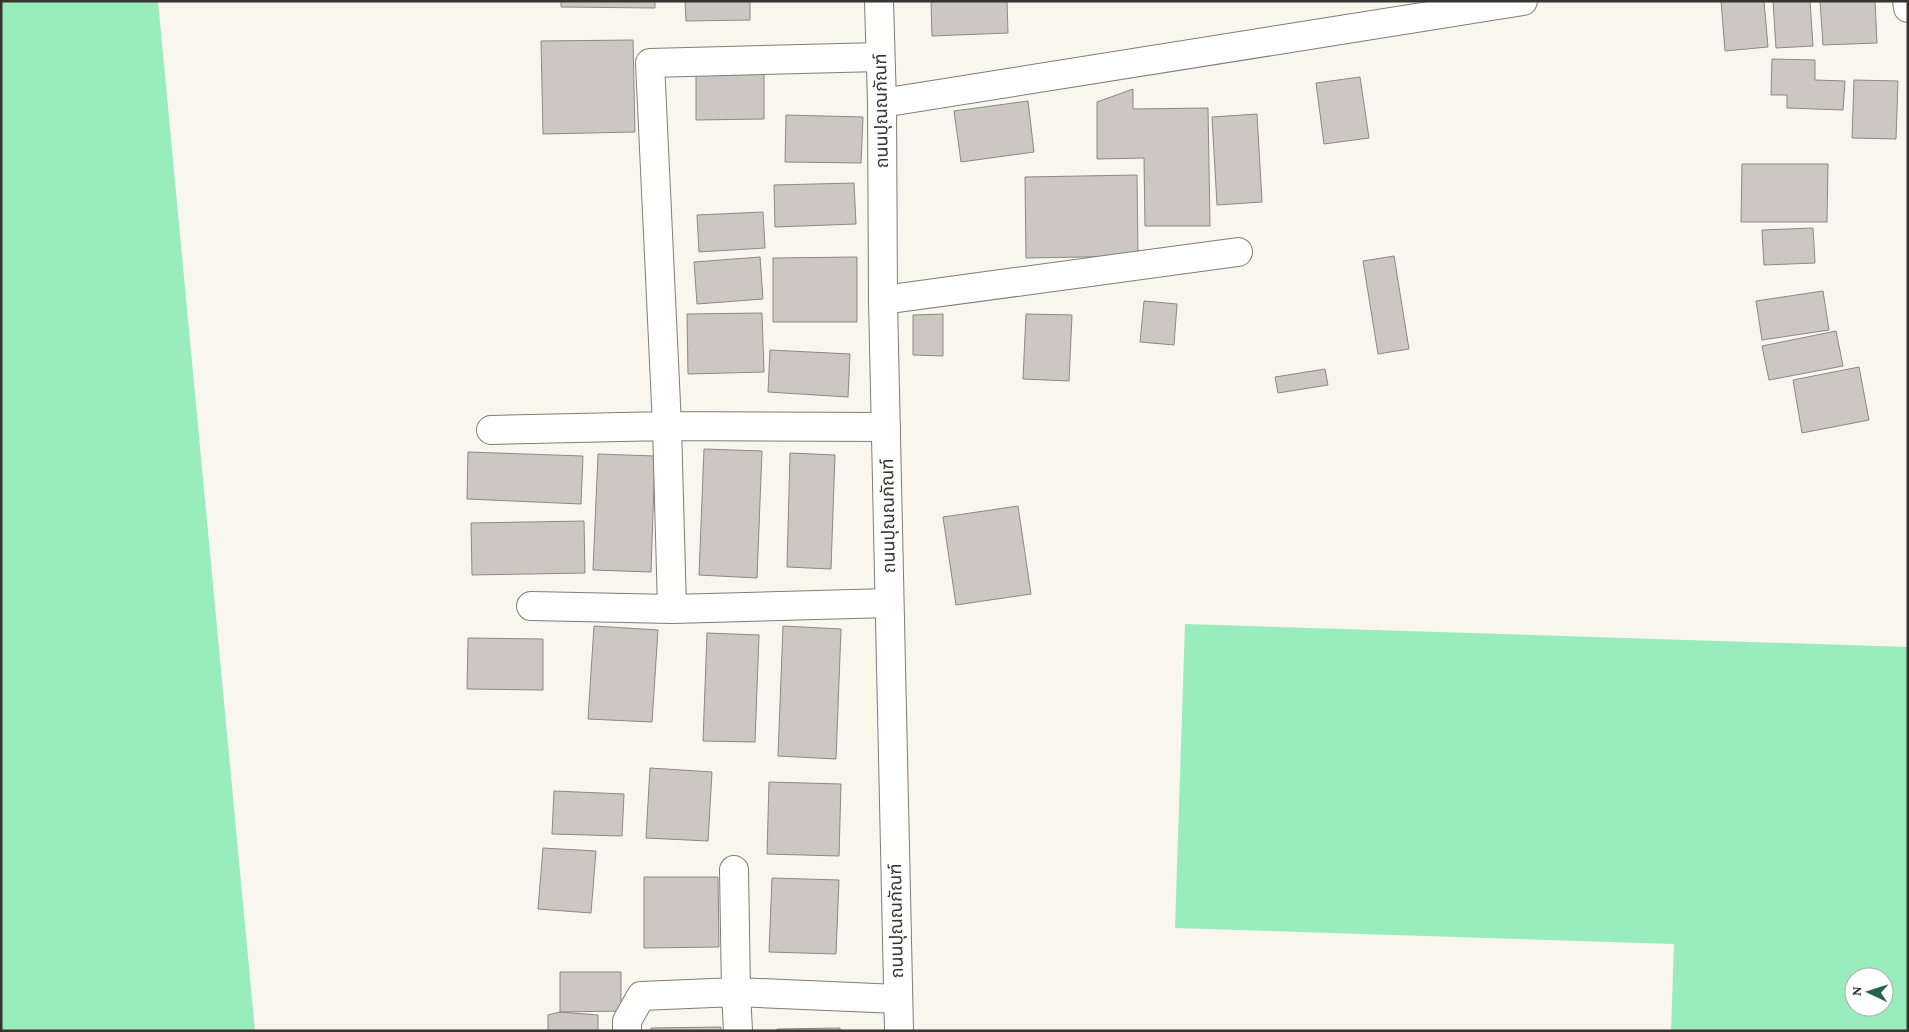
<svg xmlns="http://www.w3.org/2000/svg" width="1909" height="1032" font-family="'Crimson Pro','Noto Sans Thai',serif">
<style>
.green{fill:#99ecbb;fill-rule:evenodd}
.building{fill:#ccc8c1;stroke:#8c8981}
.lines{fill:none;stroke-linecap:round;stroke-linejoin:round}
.street-casing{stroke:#807d76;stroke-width:30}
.secondary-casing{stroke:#807d76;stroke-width:30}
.street{stroke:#fff;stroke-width:28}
.secondary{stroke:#fff;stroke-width:28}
.labels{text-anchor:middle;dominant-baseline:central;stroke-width:4;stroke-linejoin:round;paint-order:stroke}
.street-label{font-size:18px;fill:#363532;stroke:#fff}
</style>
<rect width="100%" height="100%" fill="#f9f6ee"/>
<path class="green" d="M1,1h157l97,1030h-254z
M1185,624l723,23v384h-237l3,-87 -499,-16zM1854,977h30v30h-30z"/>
<path class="building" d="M561,1h94v7l-94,-1z
M685,1h65v19l-64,1z
M931,1h76l1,32 -76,3z
M1721,1h43l4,46 -43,4z
M1773,1h37l3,45 -37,2z
M1820,1h55l2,42 -54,2z
M633,40l2,92 -92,2 -2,-93z
M1772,59l43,1v20l30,1 -2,29 -56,-2v-13h-16z
M696,73h68v46l-68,1z
M1360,77l9,61 -45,6 -8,-61z
M1854,80l44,1 -2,58 -44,-1z
M1133,89v20l75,-1 2,118h-65l-1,-68 -47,1v-57z
M1028,101l6,51 -73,10 -7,-51z
M1257,114l5,88 -45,3 -5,-88z
M786,115l77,2 -2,46 -76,-1z
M1742,164h86l-1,58h-86z
M1137,175l1,81 -112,2 -1,-81z
M854,183l2,41 -81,3 -1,-42z
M763,212l2,36 -66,4 -2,-37z
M1813,228l2,35 -51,2 -2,-35z
M1394,256l15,93 -31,5 -15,-93z
M760,257l3,42 -66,5 -3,-42z
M857,257v65h-84v-64z
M1823,291l6,39 -67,10 -6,-39z
M1144,301l33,3 -3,41 -34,-3z
M762,313l2,59 -76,2 -1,-60z
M943,314v42l-30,-1v-40z
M1026,314l46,1 -3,66 -46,-2z
M1836,331l7,35 -74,14 -7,-34z
M770,350l80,4 -2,43 -80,-5z
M1859,367l10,53 -67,13 -9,-53z
M1325,369l3,16 -50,8 -3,-16z
M704,449l58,2 -5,127 -58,-3z
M468,452l115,4 -2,48 -114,-5z
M790,453l45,2 -4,114 -44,-2z
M598,454l57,2 -4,116 -58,-2z
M1018,506l13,88 -75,11 -13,-88z
M584,521l1,52 -113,2 -1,-52z
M594,626l64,4 -6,92 -64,-3z
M783,626l58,3 -5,130 -58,-3z
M707,633l52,2 -4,107 -52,-1z
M468,638l75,1v51l-76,-1z
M650,768l62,4 -4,69 -62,-3z
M769,782l72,2 -2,72 -72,-2z
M554,791l70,3 -2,42 -70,-2z
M543,848l53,3 -5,62 -53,-4z
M644,877h74l1,70 -75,1z
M772,878l67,2 -3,74 -67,-2z
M560,972h61v39l-61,1z
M560,1012l38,3v16h-50v-16z
M721,1027v4h-70v-3z
M840,1028v3h-63v-2z"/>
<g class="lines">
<defs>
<path id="street" d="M1907,1l1,7
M882,103l641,-102
M883,300l355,-48
M491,430l176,-4 219,1
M531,606l141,3 217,-6
M672,609l-5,-183 -17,-363 230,-6
M734,870l2,122 2,39
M627,1031v-10l14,-25 95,-4 162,7"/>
<path id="secondary" d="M879,1l3,102 1,197 16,731"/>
</defs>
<use href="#street" class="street-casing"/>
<use href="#secondary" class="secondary-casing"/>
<use href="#street" class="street"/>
<use href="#secondary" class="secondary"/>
</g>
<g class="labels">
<g class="street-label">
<text transform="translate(881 111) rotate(-91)">ถนนปุณณกัณฑ์</text>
<text transform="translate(888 516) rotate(-91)">ถนนปุณณกัณฑ์</text>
<text transform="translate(896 921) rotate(-91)">ถนนปุณณกัณฑ์</text>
</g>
</g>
<rect width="1909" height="1032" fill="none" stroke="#363532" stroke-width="5"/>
<g transform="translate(1869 992) rotate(274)"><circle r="24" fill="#ffffff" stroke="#afaead"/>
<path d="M0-4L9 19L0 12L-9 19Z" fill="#26634f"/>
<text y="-8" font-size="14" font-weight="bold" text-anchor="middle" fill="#363532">N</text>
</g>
</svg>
